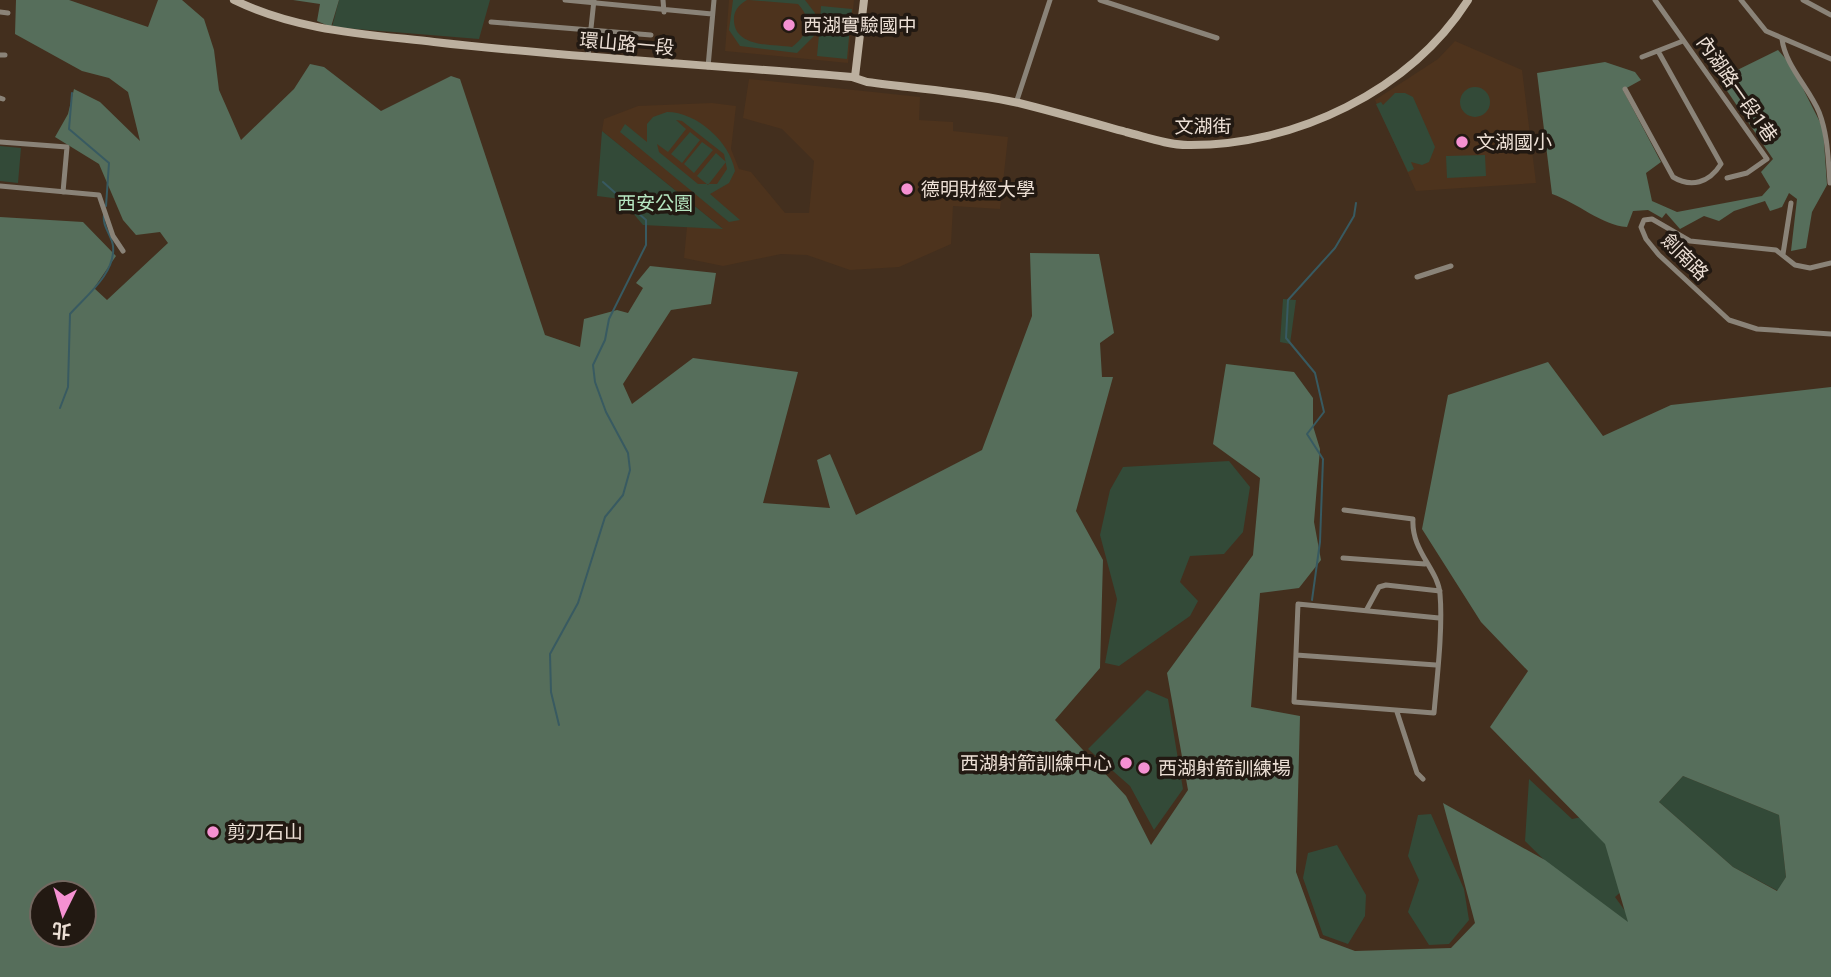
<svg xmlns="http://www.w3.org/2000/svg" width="1831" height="977" font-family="Roboto,'Noto Sans TC',sans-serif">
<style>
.built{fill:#4d331d}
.green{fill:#334a38;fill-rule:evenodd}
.forest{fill:#566e5b;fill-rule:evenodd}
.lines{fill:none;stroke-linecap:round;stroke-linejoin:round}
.stream{stroke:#385a61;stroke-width:2}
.street{stroke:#8a8378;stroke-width:5}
.secondary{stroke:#bcb09f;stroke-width:8}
.poi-dot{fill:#f591d2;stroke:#221912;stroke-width:2.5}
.labels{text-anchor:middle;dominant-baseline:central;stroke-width:7;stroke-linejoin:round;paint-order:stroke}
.poi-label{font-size:19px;fill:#ecdfd5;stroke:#221912;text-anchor:start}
.street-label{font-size:19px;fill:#ecdfd5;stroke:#221912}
.park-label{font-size:19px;fill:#b6e6c1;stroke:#221912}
</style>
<rect width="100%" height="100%" fill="#432f1e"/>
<path class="built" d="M729,0h125l-6,63 -123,-12z
M1455,41l67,29 14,113 -120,8 -41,-91 63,-41z
M749,79l171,18 -1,23 34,2v9l55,6 -8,72 -47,-3 -2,38 -52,23 -49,3 -43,-15 -26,-1 -58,12 -39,-8 3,-31 35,1 -120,-97 2,-12 34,-13 74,-3 24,3 -5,43 8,20 12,3 34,41h24l5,-52 -32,-32 -39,-11z"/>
<path class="green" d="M339,0h151l-11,39 -147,-12z
M733,0h14c-7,4 -12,9 -13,17 -2,31 37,27 58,30 16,-12 21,-27 6,-43l-49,-4h56l10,13 -1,23 -17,17 -57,-7 -11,-16z
M821,6l31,3 -1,13 -31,-3z
M820,24l30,2 -3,33 -30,-3z
M1460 102a15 15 0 1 1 30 0a15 15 0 1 1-30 0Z
M1395,93h10l8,4 22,50 -6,15 -7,3 -11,-3 3,7 -6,3 -32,-68 5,-2 2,3z
M667,112c30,0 63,30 68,59l-6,12 -19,11 30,26 -11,2 -109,-90 5,-8 22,18v-18l6,-7zM676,120l6,1 42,33 3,15 -10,15h-19l-39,-32 -2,-8 11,8 18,-23z
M602,131l121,98 -80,-4 -22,-26 -24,-3z
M690,132l10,8 -18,23 -11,-9z
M702,142l11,8 -19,23 -10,-9z
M0,146l21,2 -3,35 -18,-2z
M716,153l10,9 -18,23 -11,-9z
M1485,155l1,21 -39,2 -1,-22z
M1283,299l13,1 -6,44 -10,-2z
M1229,461l21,26 -7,45 -19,22 -34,2 -10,26 18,19 -8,15 -71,50 -14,-3 12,-64 -17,-64 10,-45 13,-23z
M1147,690l21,9 15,90 -29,41 -24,-44 -42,-37z
M1683,776l96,39 7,62 -8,14 -45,-24 -74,-65z
M1529,779l43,40 59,-12 41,39 -57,51 42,58 -31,-14 -101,-100z
M1431,814l33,75 5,31 -20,24 -20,1 -21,-33 11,-32 -11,-24 10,-41z
M1337,845l29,50 -1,21 -17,28 -25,-9 -20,-57 5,-25z"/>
<path class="forest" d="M16,0h53l79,27 10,-27h24l22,19 10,31 5,40 22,50 53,-51 16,-25 14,3 57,44 70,-35 9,3 85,256 35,12 4,-28 33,-9 11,3 15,-25 -7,-5 14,-17 66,7 -5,31 -40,6 -48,74 9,20 61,-46 105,14 -35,131 67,5 -13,-48 13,-6 26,61 126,-65 50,-134 -2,-63 69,1 15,79 -14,10 2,34h11l-37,134 27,49 -3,108 -45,52 71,76 25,49 37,-55 -21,-117 86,-118 7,-77 -47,-34 13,-80 68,8 19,26v28l7,23 -6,73 7,38 -22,28 -39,5 -9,114 49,9 -4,156 24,66 35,13 96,-3 24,-25 -32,-120 102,57 83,62 -23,-78 -115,-117 38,-56 -47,-49 -59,-93 26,-134 100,-33 55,74 68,-31 160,-18v590h-1831v-760l83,5 33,34 -22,32 13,12 61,-57 -8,-11 -24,3 -13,-15 -24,-56 -44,-27 13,-23 6,-25 26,13 40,39 -12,-49 -19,-14 -27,-7 -67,-37zM1683,776l96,39 7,62 -9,14 -44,-24 -74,-65zM42,893h42v42h-42z
M293,0h46l-8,27 -14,-6 3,-17z
M1778,50l13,15 32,63 4,57 -15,27 -6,36 -15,3 6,-52 -8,-6 -7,14 -12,4 -5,-10 -31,10 -15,10 -15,-5 -24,13 -14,-16 -4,5 -14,-8 -15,1 -6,16c-26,-2 -49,-24 -75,-33l-15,-121 68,-11 30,10 6,8 -18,10 38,72 -15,11 6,28 25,11 85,-16 8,-9 -9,-15 12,-13 -54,-80z"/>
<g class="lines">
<path class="stream" d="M72,93l-3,36 40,34 -3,43
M60,408l8,-21 2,-73c16,-18 46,-41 43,-68 -1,-11 -11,-19 -9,-31
M1312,600l8,-58 3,-83 -16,-25 17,-22 -9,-39 -29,-35 2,-38 47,-52 19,-32 2,-13
M559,725l-8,-33 -1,-38 28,-51 27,-86 18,-22 7,-25 -2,-17 -22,-41 -11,-30 -2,-17 12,-25 4,-21 37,-74v-25l-43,-38"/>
<path class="street" d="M565,0l147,14
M663,0l1,12
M1100,0l117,38
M1655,0l112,159 -20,14 -20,5
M1741,0l25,31 65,28
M1803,0l28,15
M0,12l8,1
M491,22l160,13
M1782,39c3,26 27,49 37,73 9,23 9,47 11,71
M0,55h5
M588,56l6,-56
M1642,57l41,-16
M708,67l6,-67
M1625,89l48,88c18,11 36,6 48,-13l-63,-113
M0,98l3,1
M1016,103l34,-103
M0,142l67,5 -4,45
M0,186l99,9 14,41 10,15
M1783,254l8,-51
M1831,263l-21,5 -15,-3 -19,-15 -86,-9 -38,-22 -8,1 -3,7 5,12 13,16 70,65 28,9 74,5
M1417,277l34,-11
M1344,510l69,9c-2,32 25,50 27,75 3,34 -3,84 -6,119l-140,-11 4,-98 141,14
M1343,558l82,6
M1367,609l12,-22 7,-2 54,6
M1296,655l140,10
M1397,712l20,61 6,6"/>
<path class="secondary" d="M234,0c64,31 130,34 200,42 139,16 279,23 418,35l15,5c50,7 103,10 152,21 36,9 71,19 107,29 20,5 41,13 62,13 107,1 222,-54 280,-145
M855,77l9,-77"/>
</g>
<g class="poi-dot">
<circle cx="789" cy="25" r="7"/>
<circle cx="1462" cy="142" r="7"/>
<circle cx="907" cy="189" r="7"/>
<circle cx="1126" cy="763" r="7"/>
<circle cx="1144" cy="768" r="7"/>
<circle cx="213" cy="832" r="7"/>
</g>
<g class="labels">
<g class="poi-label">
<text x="803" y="25">西湖實驗國中</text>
<text x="1476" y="142">文湖國小</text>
<text x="921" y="189">德明財經大學</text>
<text x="1112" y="763" text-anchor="end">西湖射箭訓練中心</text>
<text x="1158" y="768">西湖射箭訓練場</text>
<text x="227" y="832">剪刀石山</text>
</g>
<g class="street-label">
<text transform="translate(627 44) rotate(5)">環山路一段</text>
<text transform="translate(1737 89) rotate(55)">內湖路一段1巷</text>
<text x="1203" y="126">文湖街</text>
<text transform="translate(1685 257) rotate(45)">劍南路</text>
</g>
<g class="park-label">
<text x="655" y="203">西安公園</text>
</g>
</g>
<g transform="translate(63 914) rotate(185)"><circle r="33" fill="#221912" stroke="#736860" stroke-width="2"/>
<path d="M0-5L12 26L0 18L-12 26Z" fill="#f591d2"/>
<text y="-10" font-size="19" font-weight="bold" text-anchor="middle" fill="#ecdfd5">北</text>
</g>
</svg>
